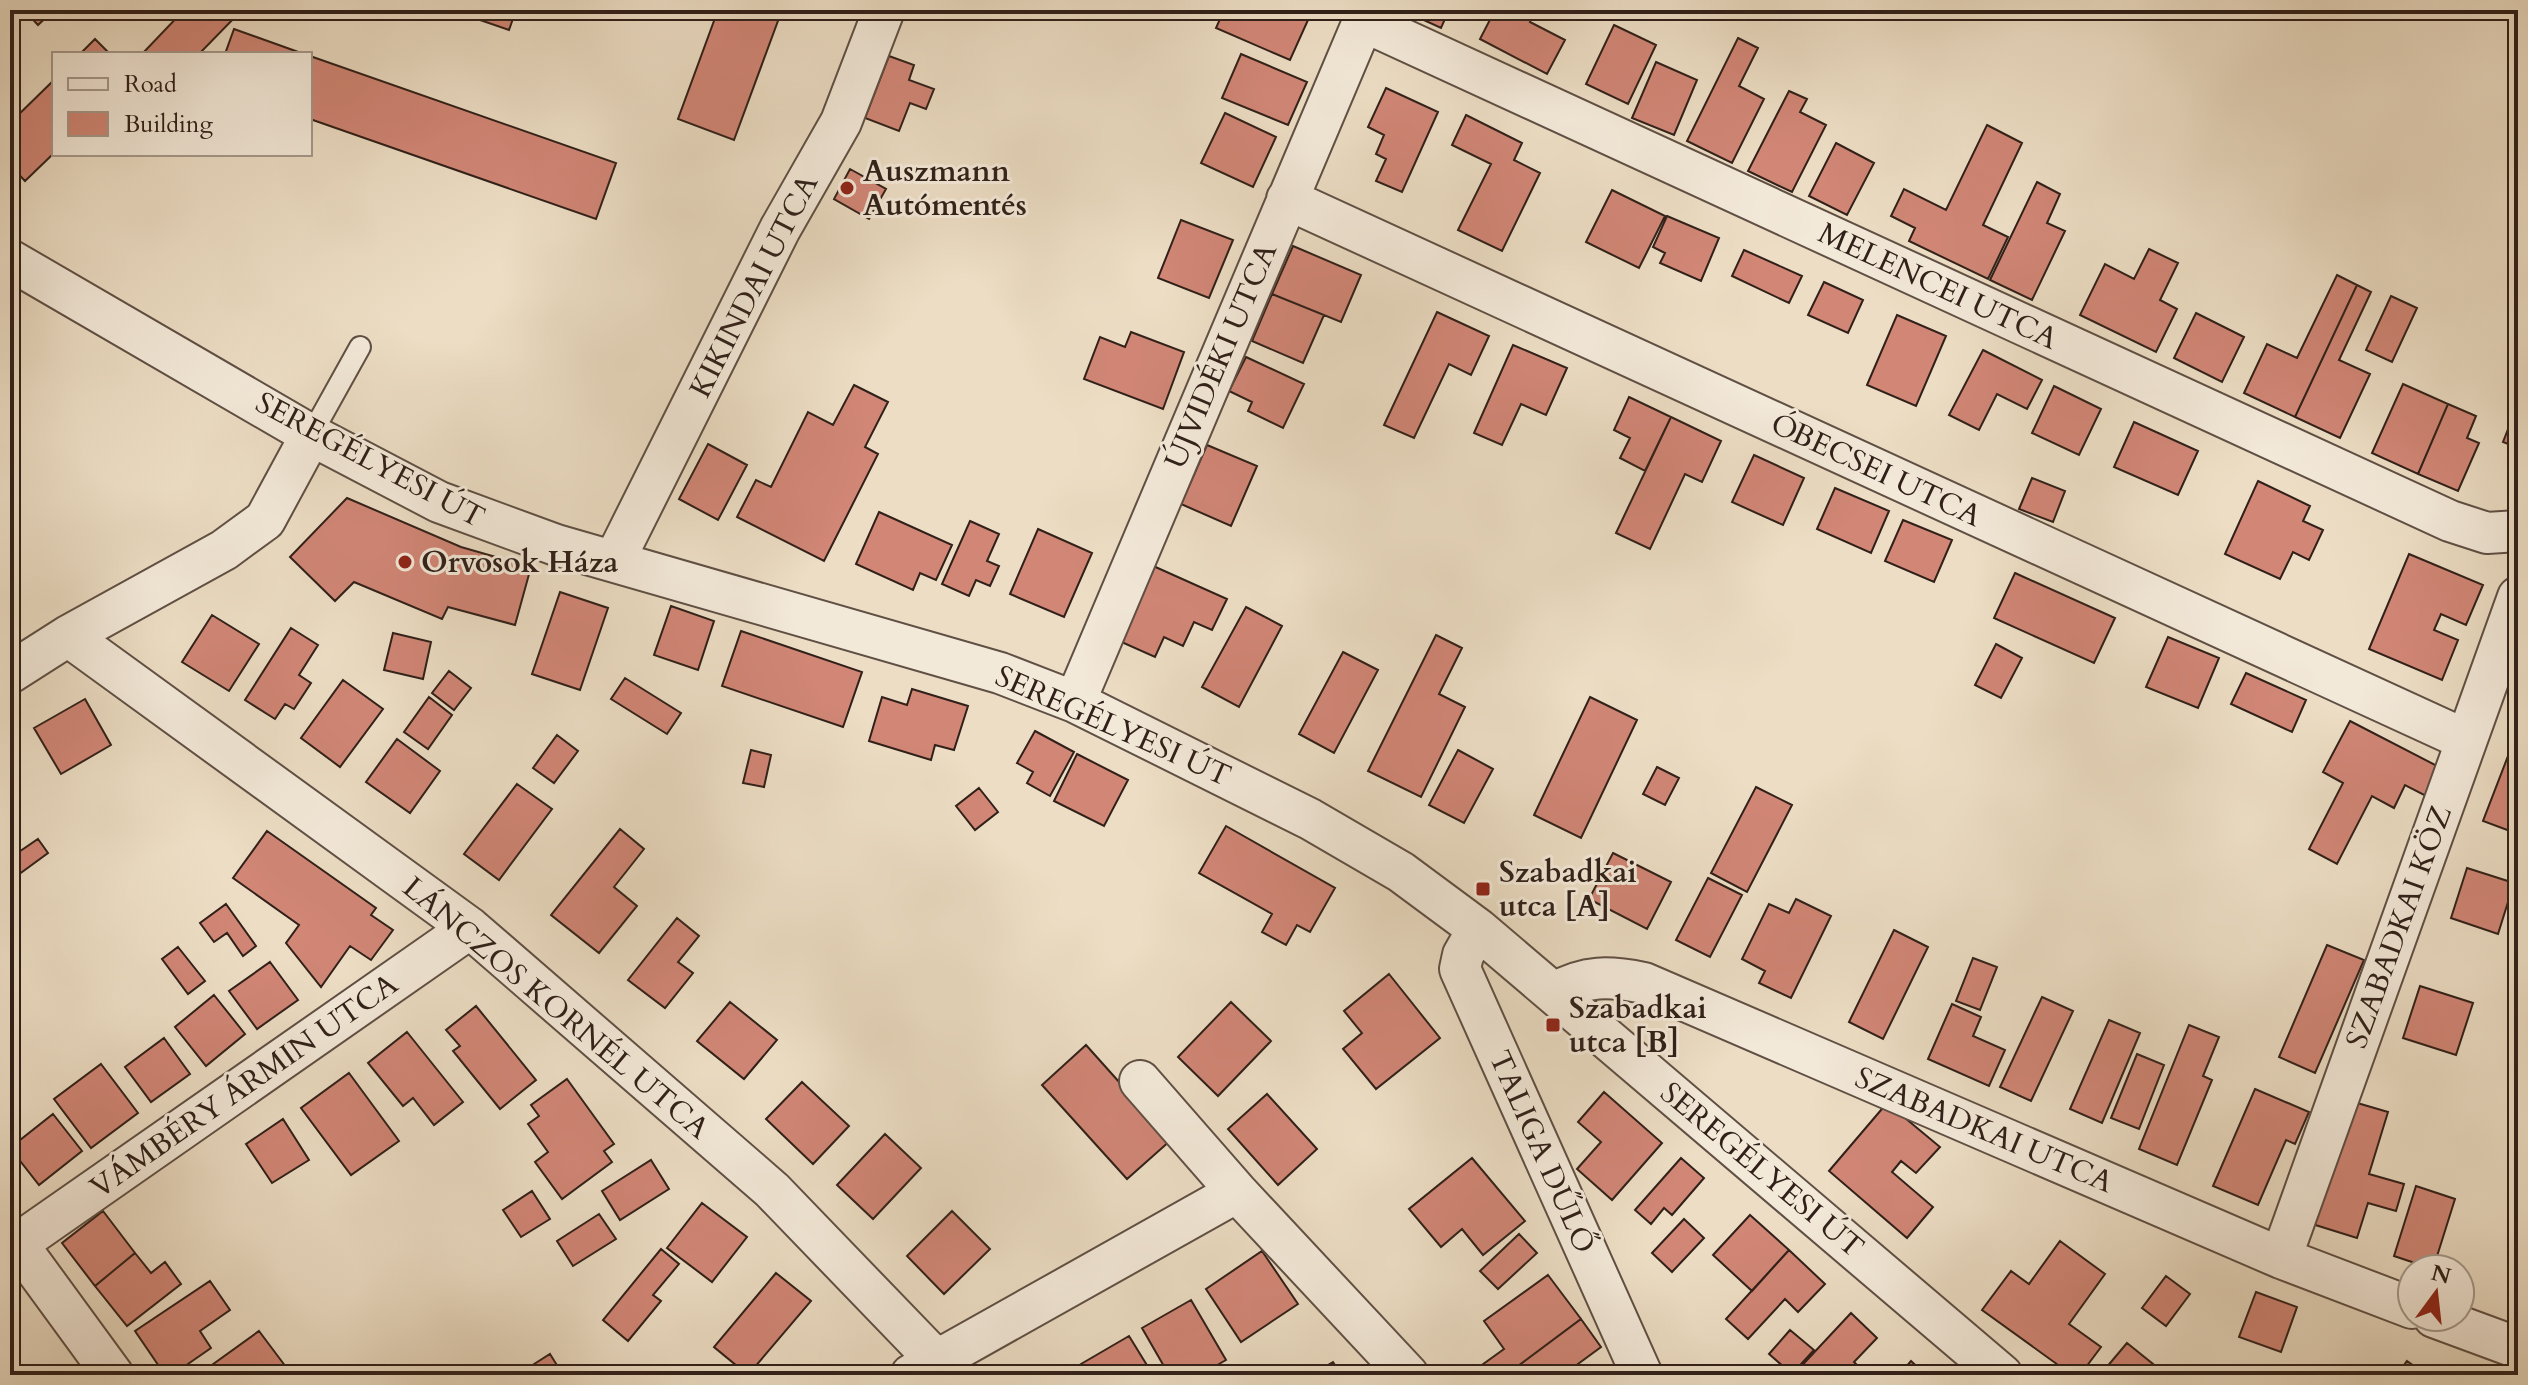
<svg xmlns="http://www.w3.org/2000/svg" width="2528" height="1385" font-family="Cardo,serif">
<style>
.building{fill:#d18676;stroke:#302019;stroke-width:2}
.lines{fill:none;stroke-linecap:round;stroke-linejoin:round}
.service-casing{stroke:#5f4f44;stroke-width:24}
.minor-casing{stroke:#5f4f44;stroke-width:44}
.service{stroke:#f3e9d9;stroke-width:20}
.minor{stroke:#f3e9d9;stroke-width:40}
.poi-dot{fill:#8f2418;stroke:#f3e9d9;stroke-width:3}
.labels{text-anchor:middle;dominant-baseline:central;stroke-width:6;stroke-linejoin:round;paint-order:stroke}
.poi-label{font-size:30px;font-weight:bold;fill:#302019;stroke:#f3e9d9;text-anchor:start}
.street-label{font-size:30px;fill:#302019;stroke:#f3e9d9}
</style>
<rect width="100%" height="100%" fill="#ecddc4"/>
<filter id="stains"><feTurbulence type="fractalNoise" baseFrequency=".0025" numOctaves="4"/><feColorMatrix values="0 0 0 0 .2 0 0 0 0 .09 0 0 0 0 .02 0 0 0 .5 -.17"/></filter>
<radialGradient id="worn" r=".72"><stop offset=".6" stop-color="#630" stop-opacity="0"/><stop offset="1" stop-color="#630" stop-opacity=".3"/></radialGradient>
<path class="building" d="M24,10h30l-16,15z
M184,10h58l-43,44h-57z
M451,10h65l-7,20z
M718,10h64l-48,130 -56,-21z
M1224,10h61l23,10 -18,40 -74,-32z
M1402,10h47l-8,18z
M1495,10h42l-7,12 35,18 -18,34 -67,-35z
M1614,25l42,20 -28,59 -42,-20z
M234,29l70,25h-79z
M1738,38l20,10 -19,38 25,13 -32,64 -45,-22z
M95,39l15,15h-30z
M1241,54l66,28 -19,43 -66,-27z
M310,56l306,107 -20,56 -286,-100z
M889,56l25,9 -5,15 25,9 -8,20 -16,-6 -11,28 -34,-13z
M1656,62l41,18 -23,55 -42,-17z
M54,80v73l-29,28 -15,-16v-42z
M1386,88l52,24 -36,80 -26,-11 10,-22 -10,-5 8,-19 -16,-8z
M1789,91l18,8 -7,13 26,13 -34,67 -44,-21z
M1225,113l51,24 -23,50 -52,-24z
M1466,115l56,28 -8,17 26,13 -38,78 -44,-21 33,-66 -39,-19z
M1987,125l35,18 -39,82 25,12 -20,42 -79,-38 6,-13 -24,-12 13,-27 42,21z
M1836,143l38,20 -27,52 -38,-19z
M850,169l36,20 -17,30 -35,-20z
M2037,182l23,12 -13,29 18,8 -33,69 -42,-20z
M1612,190l53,26 -26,52 -53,-26z
M1667,216l52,22 -18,43 -41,-18 5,-10 -12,-6z
M1181,220l52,20 -24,58 -51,-20z
M1293,246l68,29 -20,47 -69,-28z
M2149,249l29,14 -18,37 17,9 -21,43 -76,-37 25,-51 29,15z
M1744,250l58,26 -13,27 -57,-27z
M2337,275l20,10 -62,132 -51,-24 23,-49 30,14z
M1824,282l39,18 -15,33 -40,-18z
M2357,285l14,7 -32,68 31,14 -30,64 -45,-21z
M1272,294l52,21 -21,48 -51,-22z
M2391,296l26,12 -25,54 -26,-12z
M1437,312l52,24 -18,39 -22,-11 -35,74 -30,-13z
M2196,313l48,24 -22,45 -48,-24z
M1897,315l49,21 -30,70 -49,-21z
M1131,332l53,20 -21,57 -79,-30 16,-42 25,10z
M1513,345l54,23 -21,47 -25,-11 -19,41 -28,-12z
M1983,350l59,30 -15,29 -30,-15 -18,36 -30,-15z
M1246,357l58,27 -21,44 -35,-17 4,-9 -23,-11z
M2403,384l45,20 -30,70 -46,-21z
M854,385l34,17 -23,45 13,7 -54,107 -87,-44 19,-37 15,7 37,-75 25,13z
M2054,386l47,23 -22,46 -47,-22z
M1629,397l42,20 -26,54 -25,-13 10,-20 -16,-8z
M2448,404l28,12 -9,22 12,5 -21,48 -40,-17z
M2518,404v44l-15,-6z
M1671,417l50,24 -19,41 -17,-8 -35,75 -34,-16z
M2134,422l64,29 -20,44 -64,-28z
M708,444l39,21 -29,55 -39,-21z
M1207,445l50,21 -26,60 -50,-22z
M1754,455l50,23 -21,47 -51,-23z
M2032,478l33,13 -12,31 -34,-13z
M2258,481l52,25 -7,15 20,9 -14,30 -16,-8 -13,27 -55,-25z
M1835,488l54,23 -18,42 -54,-24z
M347,498l114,49 70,20 -16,58 -67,-18 -6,12 -88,-37 -19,19 -45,-44z
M879,512l73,33 -16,35 -16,-7 -7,17 -57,-26z
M1903,520l49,20 -18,42 -49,-21z
M970,521l29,13 -12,27 12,5 -9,20 -14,-6 -7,16 -27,-12z
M1038,529l54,24 -28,64 -54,-23z
M2409,554l74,31 -17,40 -25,-11 -7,16 24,10 -16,40 -73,-31z
M1151,565l76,34 -15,31 -18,-8 -11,24 -19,-9 -9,20 -38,-17z
M2015,573l100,45 -21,45 -100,-45z
M560,592l48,16 -28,82 -48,-16z
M671,606l43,15 -16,49 -44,-15z
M1246,607l36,19 -43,81 -37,-20z
M212,615l47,29 -30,47 -47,-29z
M291,628l27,17 -19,30 12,8 -17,26 -9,-5 -10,15 -30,-19z
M741,631l121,41 -19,55 -121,-41z
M393,633l38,9 -8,37 -39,-9z
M1436,635l26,13 -23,46 26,13 -44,90 -53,-26z
M2168,637l51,21 -21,50 -52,-21z
M1996,644l26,14 -21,40 -26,-13z
M1343,652l35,18 -44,83 -35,-19z
M449,671l22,17 -17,22 -22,-17z
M2246,673l60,27 -14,32 -61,-28z
M625,678l56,35 -14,21 -56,-35z
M343,680l40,29 -43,58 -39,-29z
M912,689l56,17 -14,44 -19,-5 -4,15 -62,-19 13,-44 25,8z
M429,697l23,18 -24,34 -24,-17z
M1590,697l47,23 -56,118 -47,-23z
M85,699l26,46 -50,29 -27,-46z
M2350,721l91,47 -15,28 -21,-11 -11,23 -22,-12 -35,68 -28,-15 34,-66 -20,-11z
M1035,731l39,21 -24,44 -23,-13 6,-11 -16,-9z
M557,735l21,16 -24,32 -21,-15z
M397,739l43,32 -30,42 -44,-31z
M751,750l20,5 -7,32 -21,-4z
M1458,750l35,19 -29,54 -35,-18z
M1077,754l51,26 -24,46 -50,-25z
M2508,756l10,3v75l-35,-13z
M1657,767l22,11 -14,27 -22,-11z
M517,784l35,25 -53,71 -35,-26z
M1756,787l36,18 -45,87 -36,-19z
M979,788l19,24 -23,18 -19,-24z
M1226,826l109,62 -25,44 -13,-7 -11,20 -24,-13 10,-18 -73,-41z
M620,829l24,20 -30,38 23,19 -38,47 -48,-38z
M267,831l109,77 -5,7 22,15 -22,30 -21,-14 -29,41 -35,-44 13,-18 -66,-47z
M38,839l10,14 -30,22 -8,-17z
M1613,853l58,29 -24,47 -58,-30z
M2467,868l47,15 -16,51 -47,-16z
M1708,878l34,17 -32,62 -34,-17z
M1796,899l35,17 -40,82 -32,-15 6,-12 -23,-12 27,-55 20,9z
M226,904l30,42 -13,10 -16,-23 -13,9 -14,-19z
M677,918l22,18 -21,26 15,11 -28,35 -37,-28z
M1894,930l34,17 -45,92 -34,-17z
M2327,945l37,15 -49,113 -36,-16z
M178,947l27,34 -17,13 -26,-35z
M1973,958l24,9 -17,43 -24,-9z
M270,962l28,38 -41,29 -28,-38z
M1389,974l51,64 -64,51 -33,-40 19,-16 -18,-22z
M2420,986l53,17 -17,52 -53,-17z
M214,995l31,39 -39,32 -31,-39z
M2042,997l31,14 -42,90 -31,-14z
M730,1002l47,38 -33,39 -47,-38z
M1231,1002l40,39 -53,55 -40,-39z
M1952,1004l29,13 -8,19 32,14 -16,36 -61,-27z
M476,1006l60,74 -36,29 -47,-58 7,-5 -14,-16z
M2109,1020l31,13 -38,90 -32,-14z
M2189,1025l30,12 -16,39 9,4 -35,85 -38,-16z
M407,1032l56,70 -29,23 -21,-27 -10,8 -35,-43z
M164,1038l26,36 -39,28 -26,-35z
M1086,1045l85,95 -44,39 -85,-94z
M2137,1054l27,11 -25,64 -28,-11z
M101,1064l37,49 -47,35 -37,-49z
M349,1073l50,68 -48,34 -50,-67z
M567,1079l47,65 -10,7 8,11 -50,37 -27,-37 13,-10 -20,-28 11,-8 -8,-11z
M802,1082l47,44 -36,38 -47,-45z
M2255,1089l54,23 -14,32 -9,-4 -28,65 -45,-19z
M1604,1092l58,51 -50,57 -35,-31 24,-27 -23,-20z
M1267,1094l50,55 -39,36 -50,-56z
M2347,1100l41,12 -19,62 35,10 -8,27 -28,-8 -11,35 -48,-15z
M1887,1103l53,44 -24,26 -15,-12 -9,11 41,35 -26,31 -78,-67z
M53,1114l29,37 -43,34 -29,-37z
M283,1119l26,41 -37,23 -26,-39z
M885,1134l36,34 -48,51 -36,-34z
M1472,1158l53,63 -42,34 -21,-26 -21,18 -32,-38z
M1681,1158l23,20 -32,37 -8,-7 -13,16 -16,-14z
M651,1160l18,29 -49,31 -18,-29z
M2416,1186l39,13 -22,70 -39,-13z
M532,1191l18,28 -29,18 -18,-27z
M702,1203l45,34 -35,45 -45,-34z
M103,1211l32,42 -40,33 -33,-43z
M952,1211l38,38 -46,45 -37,-38z
M599,1214l17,25 -43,27 -16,-25z
M1750,1215l39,35 -37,41 -39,-36z
M1684,1219l20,19 -32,34 -20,-19z
M1519,1234l18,19 -39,36 -18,-18z
M2060,1241l45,33 -36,50 32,23 -21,28h-8l-90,-65 29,-39 18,13z
M661,1249l18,15 -26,31 8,6 -33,40 -25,-21z
M1789,1250l36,34 -27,28 -13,-13 -37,40 -22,-20z
M1262,1251l36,53 -57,38 -35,-53z
M135,1253l16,20 14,-11 16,22 -54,42 -32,-40z
M776,1273l35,28 -63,74 -34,-28z
M1548,1275l33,44 -75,56h-38l36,-26 -20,-28z
M2166,1276l24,18 -24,32 -24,-18z
M210,1281l20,29 -30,21 11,17 -39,27h-7l-30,-44z
M2256,1292l41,15 -16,45 -42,-15z
M1191,1300l35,60 -26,15h-31l-27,-47z
M1851,1313l26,25 -23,24 10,10 -3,3h-68z
M1581,1319l20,28 -38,28h-57z
M1790,1330l24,20 -22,24 -23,-20z
M259,1331l30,40 -5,4h-86z
M1129,1336l24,39h-65l-7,-11z
M2127,1343l26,21 -9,11h-44z
M550,1354l13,21h-42l-1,-2z
M1911,1361l15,14h-27z
M2407,1361l20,14h-30z
M1333,1362l8,13h-30z"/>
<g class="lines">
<defs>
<path id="service" d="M311,435l49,-88"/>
<path id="minor" d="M1363,21l1087,500 37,12 31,-2
M1287,199l1179,541
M10,260l301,175 128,67 117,43 444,128 75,29 235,117 91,53 77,57 524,446
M615,559l165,-330 61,-107 43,-112
M68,636l402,292 302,262 164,170
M10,673l58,-37 156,-86 41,-30 46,-85
M1075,702l293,-692
M1478,929l-15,26 -3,14 182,406
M1554,993c32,-18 55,-17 90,-10l637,275 131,50
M1140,1081l97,111 171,183
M10,1234l103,141
M17,1244l453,-316
M2281,1258l237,-661
M2434,1317l84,31
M911,1375l326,-183"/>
</defs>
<use href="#service" class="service-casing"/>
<use href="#minor" class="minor-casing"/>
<use href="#service" class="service"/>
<use href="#minor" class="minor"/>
</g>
<g class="poi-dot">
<circle cx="847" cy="188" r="8"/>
<circle cx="405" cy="562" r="8"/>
<rect x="1475" y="881" width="16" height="16" rx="4"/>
<rect x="1545" y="1017" width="16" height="16" rx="4"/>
</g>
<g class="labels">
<g class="poi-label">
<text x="863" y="171">Auszmann<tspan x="863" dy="34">Autómentés</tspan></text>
<text x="421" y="562">Orvosok Háza</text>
<text x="1499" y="872">Szabadkai<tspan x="1499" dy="34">utca [A]</tspan></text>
<text x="1569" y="1008">Szabadkai<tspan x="1569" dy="34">utca [B]</tspan></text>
</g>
<g class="street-label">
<text transform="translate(754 286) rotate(-63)">KIKINDAI UTCA</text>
<text transform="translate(1938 286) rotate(25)">MELENCEI UTCA</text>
<text transform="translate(1221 356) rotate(-67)">ÚJVIDÉKI UTCA</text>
<text transform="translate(370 460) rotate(28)">SEREGÉLYESI ÚT</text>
<text transform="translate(1876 470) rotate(25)">ÓBECSEI UTCA</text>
<text transform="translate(1113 726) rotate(24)">SEREGÉLYESI ÚT</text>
<text transform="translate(2399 927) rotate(-70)">SZABADKAI KÖZ</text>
<text transform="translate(556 1008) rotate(40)">LÁNCZOS KORNÉL UTCA</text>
<text transform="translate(244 1086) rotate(-35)">VÁMBÉRY ÁRMIN UTCA</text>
<text transform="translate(1984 1130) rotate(23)">SZABADKAI UTCA</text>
<text transform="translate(1542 1152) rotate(66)">TALIGA DŰLŐ</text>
<text transform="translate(1762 1170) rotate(40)">SEREGÉLYESI ÚT</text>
</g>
</g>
<rect width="2528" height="1385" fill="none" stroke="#ecddc4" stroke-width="40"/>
<rect x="12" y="12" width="2504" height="1361" fill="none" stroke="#302019" stroke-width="4"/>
<rect x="20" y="20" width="2488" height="1345" fill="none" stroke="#302019" stroke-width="2"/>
<rect x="52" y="52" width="260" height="104" fill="#f3e9d9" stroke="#a5998c" stroke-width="2"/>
<rect x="68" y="78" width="40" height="12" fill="#f3e9d9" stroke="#a5998c" stroke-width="2"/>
<text x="124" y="92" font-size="24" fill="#302019">Road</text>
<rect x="68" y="112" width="40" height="24" fill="#d18676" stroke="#a5998c" stroke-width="2"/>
<text x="124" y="132" font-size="24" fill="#302019">Building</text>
<g transform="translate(2436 1293) rotate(15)"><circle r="38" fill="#f3e9d9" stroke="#a5998c" stroke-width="2"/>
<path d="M0-6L14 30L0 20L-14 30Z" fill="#8f2418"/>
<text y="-12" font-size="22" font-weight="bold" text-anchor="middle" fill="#302019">N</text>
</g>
<rect width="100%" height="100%" filter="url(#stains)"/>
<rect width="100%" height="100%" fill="url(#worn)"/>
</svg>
